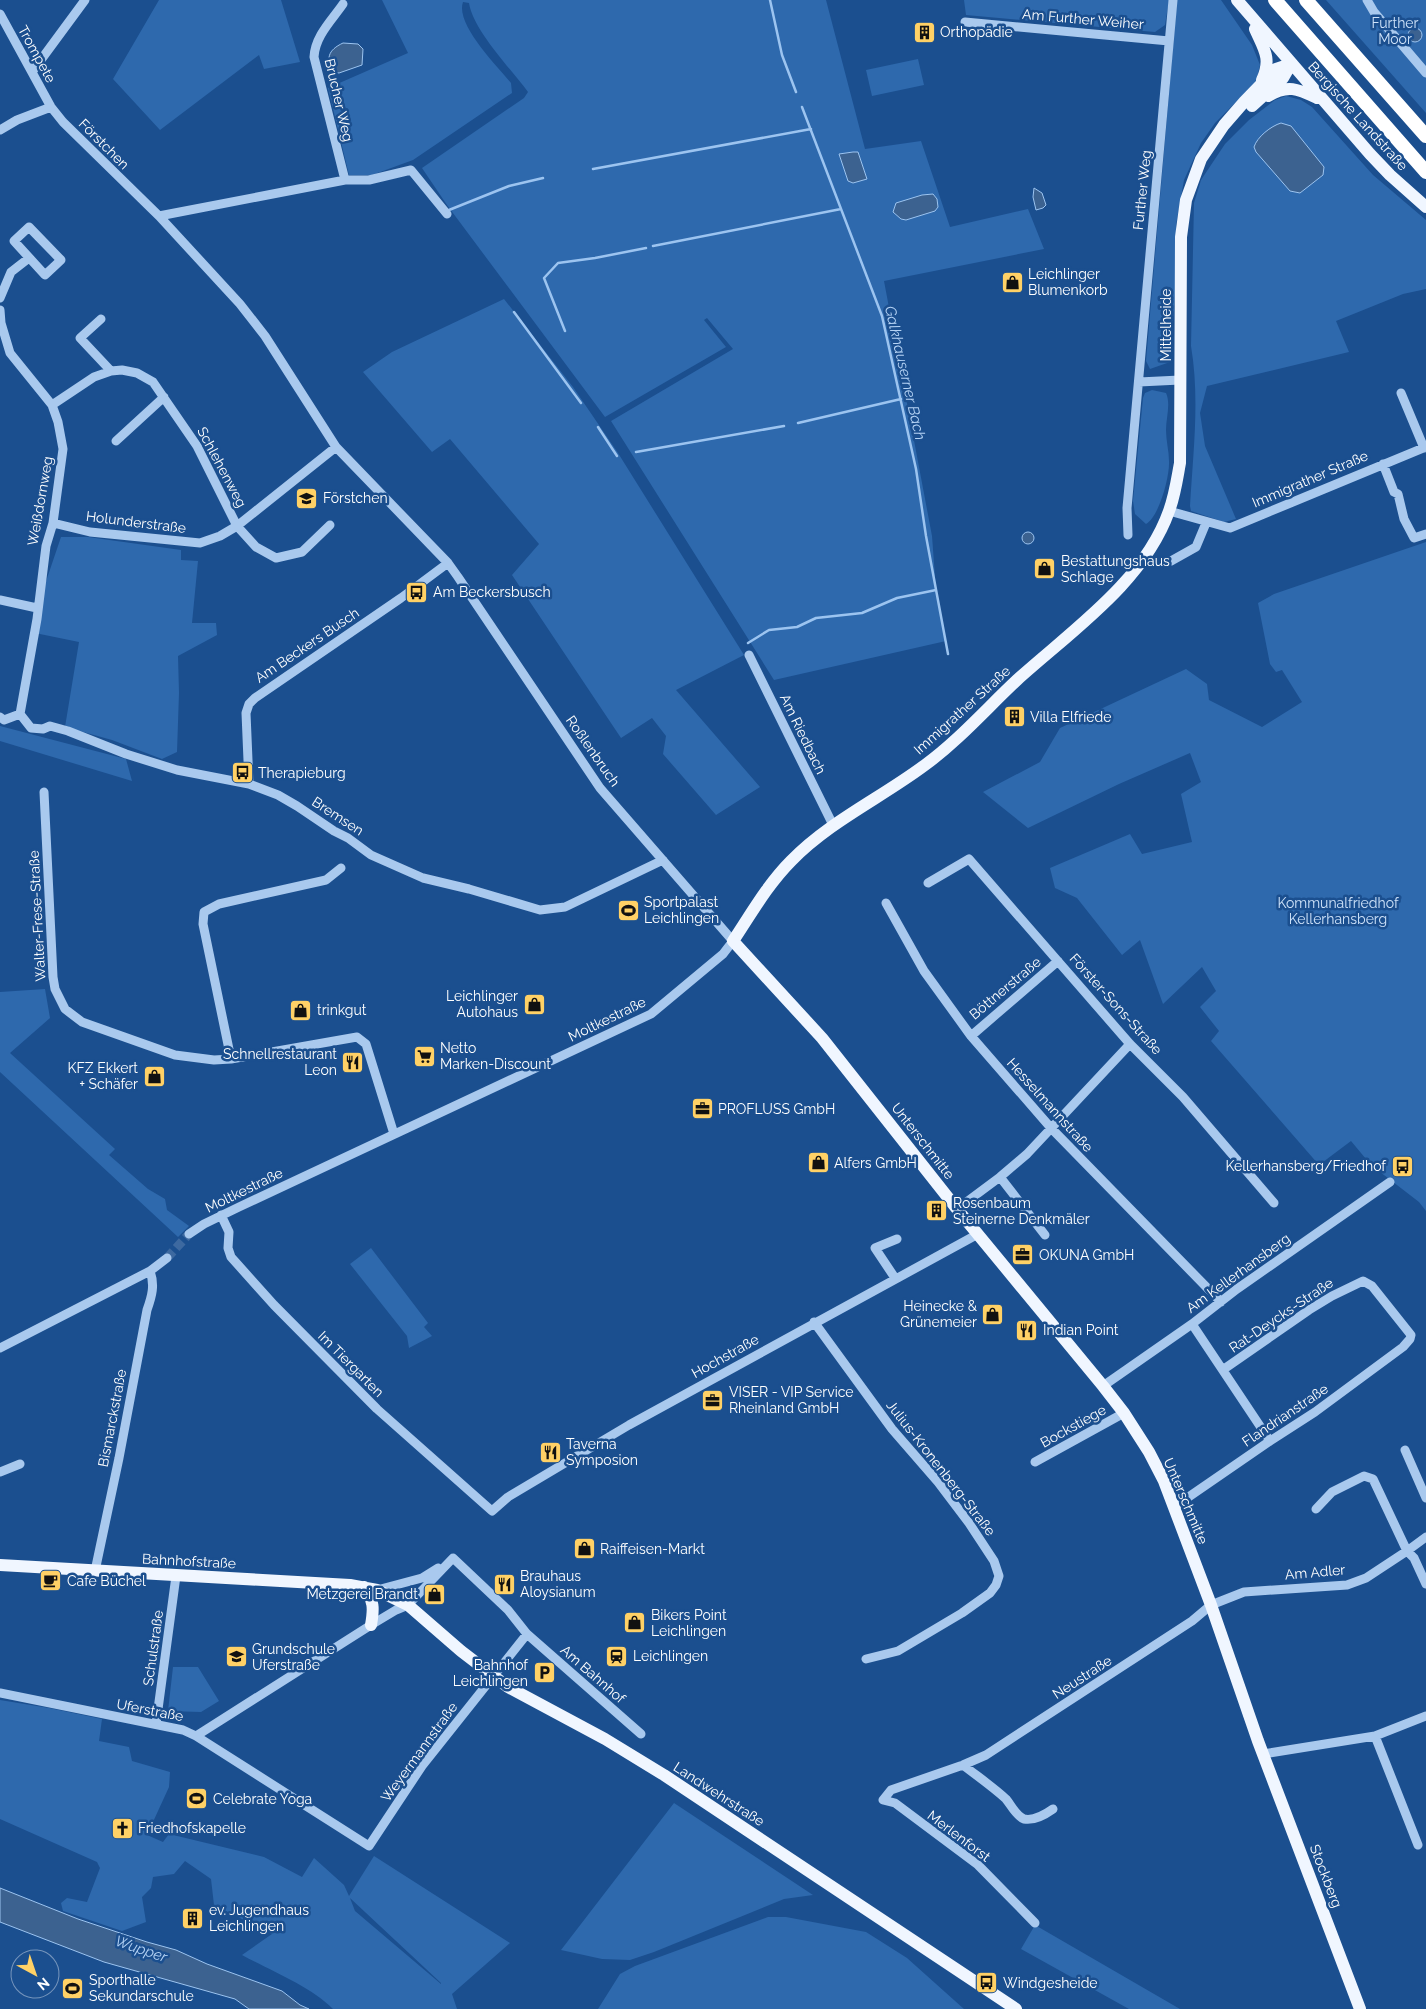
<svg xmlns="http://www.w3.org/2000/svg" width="1426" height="2009" font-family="Raleway,sans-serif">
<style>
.green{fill:#2e69ad;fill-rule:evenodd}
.water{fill:#3c6290;stroke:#9cc4f0}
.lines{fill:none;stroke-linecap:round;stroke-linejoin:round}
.stream{stroke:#9cc4f0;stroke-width:2.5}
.minor-tunnel{stroke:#3d69a0;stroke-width:9;stroke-dasharray:9 4.5;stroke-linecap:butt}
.minor{stroke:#a9c9ee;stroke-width:9}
.major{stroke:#f0f6ff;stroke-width:12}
.highway{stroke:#fff;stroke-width:14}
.labels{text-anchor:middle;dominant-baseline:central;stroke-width:5;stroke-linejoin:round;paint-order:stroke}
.street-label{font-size:14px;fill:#fff;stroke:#1b4f8f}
.park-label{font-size:14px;fill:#cfe3fa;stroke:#1b4f8f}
.poi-label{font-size:14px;fill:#fff;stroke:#1b4f8f;text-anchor:start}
.water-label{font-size:15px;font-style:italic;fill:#b5d3f5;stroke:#1b4f8f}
</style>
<rect width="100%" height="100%" fill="#1b4f8f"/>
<path class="green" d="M159,0h122l19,62 -36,7 -5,-14 -99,75 -47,-51z
M382,0h444l39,149 56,-8 29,86 78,-18 16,40 -160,32 48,255 4,54 10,51 -172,39 -163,-259 122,-72 -26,-31 -3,2 22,27 -121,70 -158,-212 -25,-37 102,-70 4,-6c-17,-23 -55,-62 -59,-89l-6,-1c-8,22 34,64 48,81l1,10 -99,67 -41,15h-23l-21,-87 80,-35z
M964,0h205l-4,25 -10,7 -189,-17z
M1177,0h44l31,45 8,20 -4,17 -41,41 -14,20 -17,37 -8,45 -1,68 -5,69 -20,7 -4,-8z
M1326,0h100v113z
M918,59l6,26 -52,11 -6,-26z
M1286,96l15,4 11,7 61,68 53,45v69l-23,5 -67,27 13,31 -142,34 -7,27 5,33 31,73 -12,3 -33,-11 -1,-5c3,-53 10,-107 1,-160l3,-143 7,-23 24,-36 24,-24 26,-20z
M504,299l69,88 45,66 126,202 -68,35 84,97 -44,28 -53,-61 3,-18 -14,-18 -31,20 -109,-163 27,-31 -89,-105 -18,13 -69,-80 29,-20z
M1152,390l14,3c5,11 0,25 0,37 0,11 3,21 3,31 1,15 -10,56 -23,63l-11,-10 -2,-13 10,-103 2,-5z
M61,537h27l93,13v10l17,1 -6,62h24l1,12 -39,21 1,37 -2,59 -15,7 -50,-19 -47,-13 14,-85 -44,-9 2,-25z
M1426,542v669l-7,-9 -48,-37 -20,-24 -32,24 -108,-124 8,-10 -19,-24 16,-16 -14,-24 -39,37 -23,-64 -18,15 -45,-57 -22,-10 -5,-20 80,-34 12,20 50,-12 -11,-48 20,-12 -11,-29 -71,31 -91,44 -45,-36 57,-30 20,-34 126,-59 21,15 2,16 53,27 40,-25 -20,-32 -6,2 -6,-8 -12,-61 16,-9z
M0,726l126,33 6,22 -132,-40z
M45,989l5,29 -40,35 105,96 -6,6 39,34 17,10 2,11 22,16 -11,11 -178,-165v-80z
M371,1248l57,75 -4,4 8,9 -23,12 -2,-12 -57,-72z
M173,1667h25l21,34 -18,11 -33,-1z
M0,1700l49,8 53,11 -3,22 30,6 3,14 38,11 -1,15 -22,48 16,7 6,-8 95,23 38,20 12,-19 30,27 5,11 25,-40 136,87 -58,51 5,15h-124c-23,-23 -62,-38 -91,-54l30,-21 -58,-29 -3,-26 -26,-18 -11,13 -21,3 -2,11 -9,9 4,25 -24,9 -59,-20 -2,-8 6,-5 20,4 13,-34 -3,-6 -97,-43zM350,1898l91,85v1l-86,-73z
M674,1803l139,92 -29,4 -130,53 -24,8 -28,-1 -41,-9z
M768,1917h18l80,15 41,26 57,51h-366l22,-35 15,-8z
M1035,1925l145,84h-51l-108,-60z"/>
<path class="water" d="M1408 35a7 7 0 1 1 14 0a7 7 0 1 1-14 0Z
M343,43l15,1 5,5 -1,16 -23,8 -5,-1c-9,-13 -6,-22 9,-29z
M1281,123l10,3 33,41 -1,8 -23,18 -10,-2 -34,-39 -2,-5c3,-10 17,-21 27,-24z
M853,152h5l9,27 -14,4 -5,-2 -9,-27z
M1034,188l8,5 4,12 -3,3 -7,2 -3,-13z
M933,194l4,5 1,8 -3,4 -29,9 -5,-1 -8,-7 3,-9 26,-8z
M1022 538a6 6 0 1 1 12 0a6 6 0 1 1-12 0Z
M0,1888l78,31 69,23 29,8 31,14 75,27 18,14 9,4h-60l-14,-10 -131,-37 -104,-40z"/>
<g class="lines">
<path class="stream" d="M770,0l12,55 14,37
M802,107l80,209 34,153 10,67 22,118
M593,169l218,-40
M449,210l60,-24 34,-8
M653,246l188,-37
M514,312l67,91
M565,331l-21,-53 14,-15 37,-5 51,-10
M798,423l103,-24
M598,427l19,29
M636,452l148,-26
M748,643l21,-13 28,-3 19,-9 46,-5 35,-15 39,-8"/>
<path class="minor-tunnel" d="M167,1258l22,-24"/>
<path class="minor" d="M1367,0l7,12 52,61
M0,14l51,93 12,15 96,94 81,88 25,32 71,111 112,116 10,14 142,211 133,153 -10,13 -72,60 -412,193 -35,17 -15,10
M965,22l204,19
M32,72l53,-72
M0,130l17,-10 34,-13
M345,180h24l42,-10 36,44
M159,216l186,-36 -31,-123c1,-21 18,-37 29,-53
M29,227l32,33 -16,15 -31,-34z
M0,298l11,-26 18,-14
M0,310l1,13 9,30 42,52 6,17 5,27 -10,74 -7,23 -9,73 -17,95
M101,319l-21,19 31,33
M1139,382l41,-2
M1401,393l23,55
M52,405l42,-28 17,-6 11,-1 15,3 16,9 44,64 40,80 19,21 20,11 26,-6 28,-27
M116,441l48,-44
M1383,464l11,28 4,2 6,25 10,19 12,-4
M1169,511l61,17 196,-81
M53,523l37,9 110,11 20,-7 17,-10 99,-79
M1128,535l-1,-27 46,-508
M1171,561l25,-14 10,-24
M0,600l37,8
M749,655l84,170
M0,717l4,3 16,-6 11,14 12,1 7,-3 18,5 58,23 51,16 72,14 29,11 19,11 37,25 14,7 23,17 52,23 46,11 71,21 25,-3 98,-47
M249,784l-3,-71 3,-9 6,-6 146,-100 47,-35
M44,792l9,185 2,12 10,20 17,13 93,33 39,5 17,-1 126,-22 9,7 28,90
M928,883l41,-24 161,185 53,53 91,106
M886,903l38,68 47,65 80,92 170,174
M971,1036l87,-75
M231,1059l-28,-135 1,-12 15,-8 107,-24 15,-12
M1000,1177l45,58
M957,1209l43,-32 27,-23 103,-110
M221,1215l8,17 -1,16 3,9 43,48 103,104 115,102 16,-14 121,-72 349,-191
M895,1278l-20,-30 22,-9
M814,1322l78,107 46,53 31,41 25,38 5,15 -3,9 -6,8 -28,20 -64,38 -32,8
M1192,1324l78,117
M0,1348l150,-77 17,-13
M1103,1386l89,-62 45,-35 153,-107
M1405,1450l21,48
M1035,1462l89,-49
M0,1472l20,-8
M1174,1507l96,-66 45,-29 88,-65 7,-8 1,-4 -39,-49 -9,-5 -31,15 -23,14 -85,59
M1316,1509l16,-17 32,-16 9,3 34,72 19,-14
M453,1558l55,52 19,24 114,100
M95,1571l24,-113 28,-148c5,-14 8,-25 3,-39
M377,1590l45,-12 16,-10
M0,1693l183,37 13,6 173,110 53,-80 105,-132
M156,1724l20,-148
M196,1736l175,-111 25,-15 12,-5 45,-47
M1375,1736l43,109
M1263,1754l112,-18 51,-20
M963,1765c14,11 30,22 43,34 5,6 10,17 18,20 10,2 22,-5 29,-10
M1035,1923l-57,-58 -83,-62 -12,-3 8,-10 72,-25 23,-10 206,-134 19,-16 33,-13 103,-7 19,-7 41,-27 7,7 12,26"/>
<path class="major" d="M1237,0l133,154 20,21 36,32
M1255,29c9,20 17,30 7,51
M1291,64l-15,5 -32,33 -20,23 -23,34 -15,41 -5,37 -1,226c-3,16 -5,32 -11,48 -25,71 -98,120 -152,169 -30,28 -58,60 -92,85 -44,33 -95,56 -134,96 -23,23 -40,53 -58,80l89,97 135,171 146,177 21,27 25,39 15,29 47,124 47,136 102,268
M1268,96c20,-12 30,-7 49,2
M1252,106l31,-28 8,-14
M0,1565l350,20 27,5 31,15 53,46 47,36 97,52 59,36 352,234
M364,1587c10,14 10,21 7,38"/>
<path class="highway" d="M1275,0l151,172
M1306,0l120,136"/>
</g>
<defs>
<symbol id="building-square" viewBox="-11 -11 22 22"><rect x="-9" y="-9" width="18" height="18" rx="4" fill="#ffd166" stroke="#1b4f8f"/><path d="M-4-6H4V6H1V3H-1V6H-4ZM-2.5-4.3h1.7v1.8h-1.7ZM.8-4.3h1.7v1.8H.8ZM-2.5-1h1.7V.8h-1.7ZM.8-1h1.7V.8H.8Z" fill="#111"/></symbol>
<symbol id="shop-square" viewBox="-11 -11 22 22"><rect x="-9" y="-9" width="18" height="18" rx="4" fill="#ffd166" stroke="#1b4f8f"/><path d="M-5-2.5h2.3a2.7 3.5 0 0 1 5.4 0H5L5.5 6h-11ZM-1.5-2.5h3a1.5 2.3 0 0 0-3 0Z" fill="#111"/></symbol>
<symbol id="school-square" viewBox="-11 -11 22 22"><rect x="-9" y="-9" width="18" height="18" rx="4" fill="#ffd166" stroke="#1b4f8f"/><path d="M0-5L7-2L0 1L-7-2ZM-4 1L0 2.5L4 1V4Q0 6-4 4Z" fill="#111"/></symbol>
<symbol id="bus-square" viewBox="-11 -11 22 22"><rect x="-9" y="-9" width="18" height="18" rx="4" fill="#ffd166" stroke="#1b4f8f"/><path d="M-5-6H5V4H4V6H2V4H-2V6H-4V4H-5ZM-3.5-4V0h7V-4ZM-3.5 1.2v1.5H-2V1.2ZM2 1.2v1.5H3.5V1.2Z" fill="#111"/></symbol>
<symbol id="stadium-square" viewBox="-11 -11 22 22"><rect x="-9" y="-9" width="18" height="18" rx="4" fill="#ffd166" stroke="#1b4f8f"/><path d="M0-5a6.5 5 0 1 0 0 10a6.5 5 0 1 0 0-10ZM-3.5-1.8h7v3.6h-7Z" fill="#111"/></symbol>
<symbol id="supermarket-square" viewBox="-11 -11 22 22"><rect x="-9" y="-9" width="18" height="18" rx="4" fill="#ffd166" stroke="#1b4f8f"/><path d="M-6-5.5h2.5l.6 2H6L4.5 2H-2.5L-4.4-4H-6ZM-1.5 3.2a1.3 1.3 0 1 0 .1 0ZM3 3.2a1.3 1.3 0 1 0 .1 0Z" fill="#111"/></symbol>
<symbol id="restaurant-square" viewBox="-11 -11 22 22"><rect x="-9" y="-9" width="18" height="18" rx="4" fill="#ffd166" stroke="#1b4f8f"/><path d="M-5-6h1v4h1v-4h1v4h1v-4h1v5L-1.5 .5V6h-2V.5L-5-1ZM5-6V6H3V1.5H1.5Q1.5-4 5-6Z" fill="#111"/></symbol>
<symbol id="office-square" viewBox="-11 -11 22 22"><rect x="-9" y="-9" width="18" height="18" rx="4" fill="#ffd166" stroke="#1b4f8f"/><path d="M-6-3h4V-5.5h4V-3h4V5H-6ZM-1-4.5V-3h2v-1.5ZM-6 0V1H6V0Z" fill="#111"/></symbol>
<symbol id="cafe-square" viewBox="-11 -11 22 22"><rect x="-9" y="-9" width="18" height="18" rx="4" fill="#ffd166" stroke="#1b4f8f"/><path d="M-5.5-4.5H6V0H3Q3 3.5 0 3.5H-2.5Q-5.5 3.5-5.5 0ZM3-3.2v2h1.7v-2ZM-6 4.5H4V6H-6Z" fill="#111"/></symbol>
<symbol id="station-square" viewBox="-11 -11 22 22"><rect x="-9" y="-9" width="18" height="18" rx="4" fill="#ffd166" stroke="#1b4f8f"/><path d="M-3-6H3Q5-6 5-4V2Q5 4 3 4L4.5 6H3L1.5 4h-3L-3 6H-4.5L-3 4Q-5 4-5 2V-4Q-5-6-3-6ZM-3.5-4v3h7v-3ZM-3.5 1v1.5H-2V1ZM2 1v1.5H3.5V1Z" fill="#111"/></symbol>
<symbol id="parking-square" viewBox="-11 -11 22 22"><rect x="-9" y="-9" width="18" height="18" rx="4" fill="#ffd166" stroke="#1b4f8f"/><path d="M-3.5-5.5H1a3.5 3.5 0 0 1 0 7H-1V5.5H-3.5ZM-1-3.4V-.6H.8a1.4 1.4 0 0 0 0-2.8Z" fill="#111"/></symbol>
<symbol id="church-square" viewBox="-11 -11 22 22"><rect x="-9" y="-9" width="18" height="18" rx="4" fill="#ffd166" stroke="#1b4f8f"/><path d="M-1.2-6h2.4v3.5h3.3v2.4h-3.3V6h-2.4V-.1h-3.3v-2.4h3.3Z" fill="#111"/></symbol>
</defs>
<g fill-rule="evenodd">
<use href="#building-square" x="912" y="20" width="25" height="25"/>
<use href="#shop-square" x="1000" y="270" width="25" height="25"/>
<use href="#school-square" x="294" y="486" width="25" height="25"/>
<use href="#shop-square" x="1032" y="556" width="25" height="25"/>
<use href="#bus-square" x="404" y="580" width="25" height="25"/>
<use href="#building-square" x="1002" y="704" width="25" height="25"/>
<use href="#bus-square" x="230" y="760" width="25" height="25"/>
<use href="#stadium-square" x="616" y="898" width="25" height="25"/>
<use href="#shop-square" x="522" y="992" width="25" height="25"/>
<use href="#shop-square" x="288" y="998" width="25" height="25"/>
<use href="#supermarket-square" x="412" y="1044" width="25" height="25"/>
<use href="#restaurant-square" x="340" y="1050" width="25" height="25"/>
<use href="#shop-square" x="142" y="1064" width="25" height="25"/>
<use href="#office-square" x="690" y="1096" width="25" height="25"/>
<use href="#shop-square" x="806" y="1150" width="25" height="25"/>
<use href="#bus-square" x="1390" y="1154" width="25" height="25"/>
<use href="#building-square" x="924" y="1198" width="25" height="25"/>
<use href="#office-square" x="1010" y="1242" width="25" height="25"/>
<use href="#shop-square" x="980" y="1302" width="25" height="25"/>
<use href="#restaurant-square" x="1014" y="1318" width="25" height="25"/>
<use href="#office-square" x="700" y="1388" width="25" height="25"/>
<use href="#restaurant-square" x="538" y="1440" width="25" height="25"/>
<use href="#shop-square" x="572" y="1536" width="25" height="25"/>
<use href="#cafe-square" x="38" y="1568" width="25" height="25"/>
<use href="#restaurant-square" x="492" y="1572" width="25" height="25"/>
<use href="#shop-square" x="422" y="1582" width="25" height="25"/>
<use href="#shop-square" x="622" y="1610" width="25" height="25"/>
<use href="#station-square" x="604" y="1644" width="25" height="25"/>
<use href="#school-square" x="224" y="1644" width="25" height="25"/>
<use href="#parking-square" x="532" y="1660" width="25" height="25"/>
<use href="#stadium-square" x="184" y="1786" width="25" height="25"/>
<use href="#church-square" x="110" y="1816" width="25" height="25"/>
<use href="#building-square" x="180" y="1906" width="25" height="25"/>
<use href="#bus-square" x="974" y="1970" width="25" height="25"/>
<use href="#stadium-square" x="60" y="1976" width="25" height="25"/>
</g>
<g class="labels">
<g class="street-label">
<text transform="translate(1083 19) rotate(5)">Am Further Weiher</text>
<text transform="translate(37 54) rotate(61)">Trompete</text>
<text transform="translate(339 100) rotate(77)">Brucher Weg</text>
<text transform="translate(1358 116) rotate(48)">Bergische Landstraße</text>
<text transform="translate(104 144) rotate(45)">Förstchen</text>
<text transform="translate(1142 190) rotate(-84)">Further Weg</text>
<text transform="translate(1166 325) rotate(-90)">Mittelheide</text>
<text transform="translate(222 467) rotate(62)">Schlehenweg</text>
<text transform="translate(1310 479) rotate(-23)">Immigrather Straße</text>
<text transform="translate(40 501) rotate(-80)">Weißdornweg</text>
<text transform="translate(136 522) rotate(7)">Holunderstraße</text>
<text transform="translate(307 645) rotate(-34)">Am Beckers Busch</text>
<text transform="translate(962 710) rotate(-42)">Immigrather Straße</text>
<text transform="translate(803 734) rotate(64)">Am Riedbach</text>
<text transform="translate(593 751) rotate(55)">Roßlenbruch</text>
<text transform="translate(338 816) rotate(33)">Bremsen</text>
<text transform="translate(37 916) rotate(-93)">Walter-Frese-Straße</text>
<text transform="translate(1005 988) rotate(-40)">Böttnerstraße</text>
<text transform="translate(1116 1004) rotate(48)">Förster-Sons-Straße</text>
<text transform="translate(607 1019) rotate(-26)">Moltkestraße</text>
<text transform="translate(1050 1105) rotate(48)">Hesselmannstraße</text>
<text transform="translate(923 1141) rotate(52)">Unterschmitte</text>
<text transform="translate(244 1190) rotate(-26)">Moltkestraße</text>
<text transform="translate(1238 1273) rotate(-36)">Am Kellerhansberg</text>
<text transform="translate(1281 1315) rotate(-34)">Rat-Deycks-Straße</text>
<text transform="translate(725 1356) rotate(-29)">Hochstraße</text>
<text transform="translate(351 1364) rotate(45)">Im Tiergarten</text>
<text transform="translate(1285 1415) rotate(-34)">Flandrianstraße</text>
<text transform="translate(112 1418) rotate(-79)">Bismarckstraße</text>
<text transform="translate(1073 1426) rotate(-29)">Bockstiege</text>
<text transform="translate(941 1468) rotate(52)">Julius-Kronenberg-Straße</text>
<text transform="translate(1186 1501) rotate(67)">Unterschmitte</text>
<text transform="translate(189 1561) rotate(3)">Bahnhofstraße</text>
<text transform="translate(1315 1572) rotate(-5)">Am Adler</text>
<text transform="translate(153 1648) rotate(-82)">Schulstraße</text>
<text transform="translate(593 1674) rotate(41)">Am Bahnhof</text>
<text transform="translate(1082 1677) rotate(-33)">Neustraße</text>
<text transform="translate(150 1710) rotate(11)">Uferstraße</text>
<text transform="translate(419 1752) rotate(-54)">Weyermannstraße</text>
<text transform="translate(719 1794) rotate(33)">Landwehrstraße</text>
<text transform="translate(959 1836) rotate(37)">Merlenforst</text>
<text transform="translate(1326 1876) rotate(69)">Stockberg</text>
</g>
<g class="park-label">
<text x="1395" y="23">Further<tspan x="1395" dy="16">Moor</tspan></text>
<text x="1338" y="903">Kommunalfriedhof<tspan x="1338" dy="16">Kellerhansberg</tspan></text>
</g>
<g class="poi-label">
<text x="940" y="32">Orthopädie</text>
<text x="1028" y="274">Leichlinger<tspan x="1028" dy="16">Blumenkorb</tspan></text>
<text x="323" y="498">Förstchen</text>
<text x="1061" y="561">Bestattungshaus<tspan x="1061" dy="16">Schlage</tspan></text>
<text x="433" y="592">Am Beckersbusch</text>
<text x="1030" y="717">Villa Elfriede</text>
<text x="258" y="773">Therapieburg</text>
<text x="644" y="902">Sportpalast<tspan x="644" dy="16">Leichlingen</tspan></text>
<text x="518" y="996" text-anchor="end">Leichlinger<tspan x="518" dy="16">Autohaus</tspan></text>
<text x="317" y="1010">trinkgut</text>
<text x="440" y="1048">Netto<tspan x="440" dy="16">Marken-Discount</tspan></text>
<text x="337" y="1054" text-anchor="end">Schnellrestaurant<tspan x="337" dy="16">Leon</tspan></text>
<text x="138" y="1068" text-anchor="end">KFZ Ekkert<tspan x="138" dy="16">+ Schäfer</tspan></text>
<text x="718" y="1109">PROFLUSS GmbH</text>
<text x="834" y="1163">Alfers GmbH</text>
<text x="1386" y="1166" text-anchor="end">Kellerhansberg/Friedhof</text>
<text x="953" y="1203">Rosenbaum<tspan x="953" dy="16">Steinerne Denkmäler</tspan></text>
<text x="1039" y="1255">OKUNA GmbH</text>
<text x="977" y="1306" text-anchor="end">Heinecke &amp;<tspan x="977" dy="16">Grünemeier</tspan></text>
<text x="1043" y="1330">Indian Point</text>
<text x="729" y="1392">VISER - VIP Service<tspan x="729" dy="16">Rheinland GmbH</tspan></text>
<text x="566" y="1444">Taverna<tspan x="566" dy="16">Symposion</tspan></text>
<text x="600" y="1549">Raiffeisen-Markt</text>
<text x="520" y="1576">Brauhaus<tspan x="520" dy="16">Aloysianum</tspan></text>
<text x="67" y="1581">Cafe Büchel</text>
<text x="418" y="1594" text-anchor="end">Metzgerei Brandt</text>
<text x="651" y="1615">Bikers Point<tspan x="651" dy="16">Leichlingen</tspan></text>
<text x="252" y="1649">Grundschule<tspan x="252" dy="16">Uferstraße</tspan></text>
<text x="633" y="1656">Leichlingen</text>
<text x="528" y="1665" text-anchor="end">Bahnhof<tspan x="528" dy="16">Leichlingen</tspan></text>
<text x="213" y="1799">Celebrate Yoga</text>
<text x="138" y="1828">Friedhofskapelle</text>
<text x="209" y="1910">ev. Jugendhaus<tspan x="209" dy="16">Leichlingen</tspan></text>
<text x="89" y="1980">Sporthalle<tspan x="89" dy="16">Sekundarschule</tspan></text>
<text x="1003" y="1983">Windgesheide</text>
</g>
<g class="water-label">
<text transform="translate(905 373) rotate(77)">Galkhauserner Bach</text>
<text transform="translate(141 1949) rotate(19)">Wupper</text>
</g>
</g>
<g transform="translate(35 1974) rotate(140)"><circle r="24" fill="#1b4f8f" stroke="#7695bc"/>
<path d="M0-4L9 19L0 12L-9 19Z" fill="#ffd166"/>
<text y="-8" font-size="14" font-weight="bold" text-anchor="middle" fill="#ffffff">N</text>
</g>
</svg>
